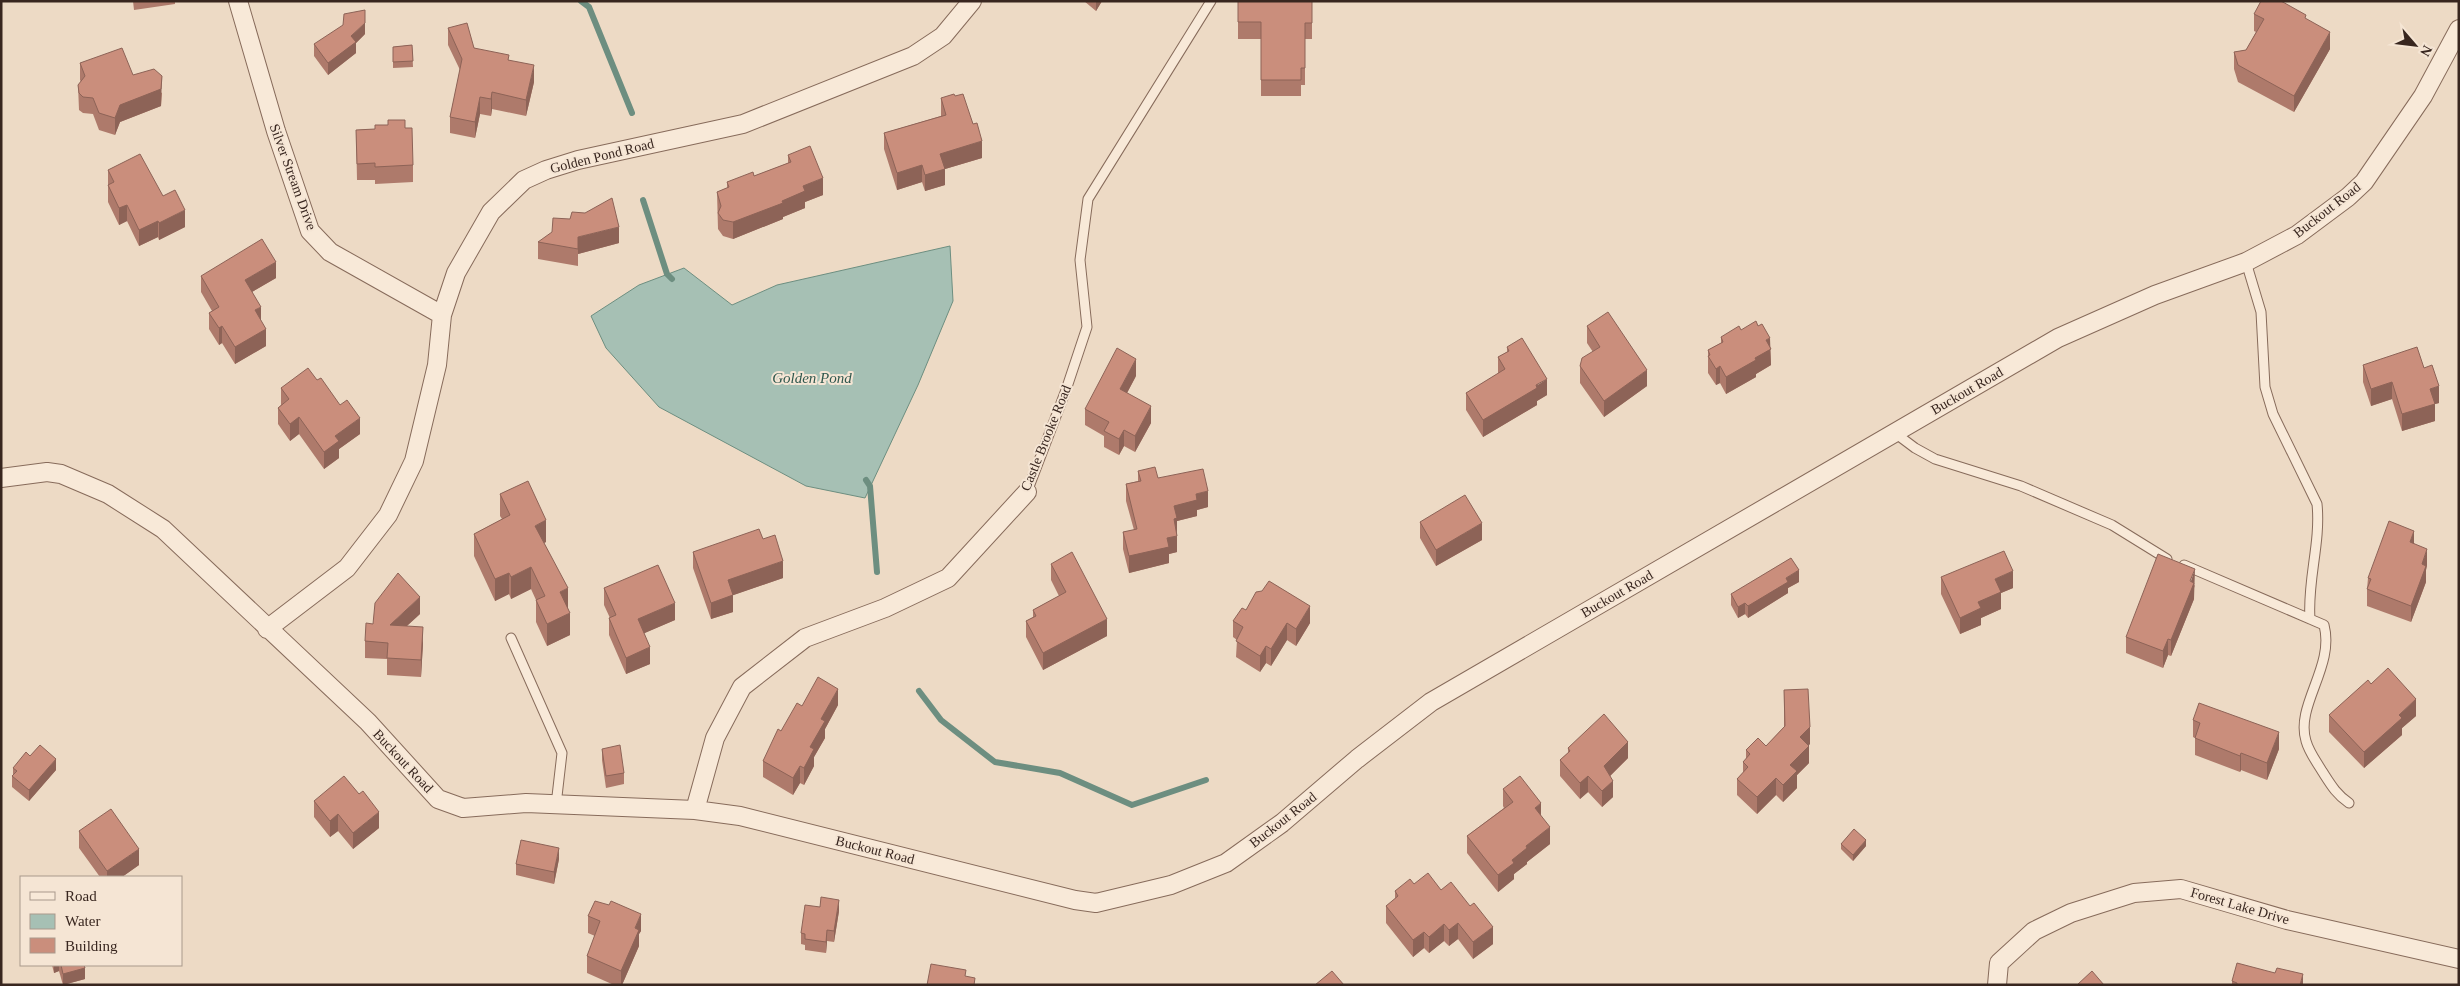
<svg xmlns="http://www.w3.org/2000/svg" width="2460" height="986" font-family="'Times New Roman',serif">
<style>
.water{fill:#a6c0b4;stroke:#6d8e80}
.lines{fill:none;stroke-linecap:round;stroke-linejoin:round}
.stream{stroke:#6d8e80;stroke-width:6}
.service-casing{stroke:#876b5b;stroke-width:11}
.minor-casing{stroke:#876b5b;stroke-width:20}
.service{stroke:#f8e9d8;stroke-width:9}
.minor{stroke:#f8e9d8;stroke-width:18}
.wall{fill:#ae7a6b}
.shaded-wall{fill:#8d6357}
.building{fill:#ca8e7c;stroke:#8d6357}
.labels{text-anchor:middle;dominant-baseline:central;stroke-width:4;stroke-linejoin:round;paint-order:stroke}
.street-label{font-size:14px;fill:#38261f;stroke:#f5e5d4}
.water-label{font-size:15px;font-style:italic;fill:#2f574d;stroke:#f5e5d4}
</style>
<rect width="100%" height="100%" fill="#eddac5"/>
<path class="water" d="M950,246l3,55 -35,84 -53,113 -59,-12 -147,-79 -53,-59 -15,-32 48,-31 45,-17 48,37 45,-20z"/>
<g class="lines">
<path class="stream" d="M581,1l8,6 43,106
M643,200l24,74 5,5
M866,480l4,6 7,86
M919,691l22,29 54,42 65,11 72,32 74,-25"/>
<defs>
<path id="service" d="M2246,262l15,50 4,75 8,27 44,90c4,39 -10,77 -7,115
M1895,433l20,15 20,11 86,27 91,39 55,34
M1027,492l39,-102 21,-63 -7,-67 8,-61 123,-198
M2184,565l140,60c11,42 -29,80 -18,116 3,11 10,20 16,30 9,14 14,23 27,32
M511,638l51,115 -6,52"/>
<path id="minor" d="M238,1l38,130 34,100 20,21 112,63
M1,478l46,-6 14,2 47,20 55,35 205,193 70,77 25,9 63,-5 169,7 45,6 335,84 21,3 75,-18 55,-22 56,-40 75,-64 74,-57 627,-364 97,-43 91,-33 51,-27 51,-38 16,-15 59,-86 36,-67
M267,629l80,-61 41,-53 26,-54 23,-96 5,-50 14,-42 35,-61 33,-32 22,-10 32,-10 165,-36 170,-68 30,-20 29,-35
M695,810l20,-72 27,-51 63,-49 80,-30 63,-30 79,-86
M1997,985l2,-22 35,-32 37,-18 63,-20 47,-4 106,31 172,39"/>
</defs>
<use href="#service" class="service-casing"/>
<use href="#minor" class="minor-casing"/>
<use href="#service" class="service"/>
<use href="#minor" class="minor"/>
</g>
<path class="wall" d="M133,1h42v3l-41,6z
M1084,1h18l-6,10z
M1238,1h74v38h-7v46h-4v11h-40v-57h-23z
M2254,14l52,5 24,30 -36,63 -56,-30 -4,-13v-17l12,-2 10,-18 -2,-1z
M448,28l26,20 35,12 25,22 -8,34 -34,-7 -1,7 -11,-2 -5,24 -25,-5v-16l10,-47 -12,-25z
M365,34l-9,9v10l-28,22 -14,-19v-12z
M412,45l1,22 -20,1v-21z
M80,63l53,12 29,18 -1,13 -41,16 -5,13 -16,-5 -6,-16 -10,-1 -4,-3 -1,-25 3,-3 -1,-2z
M941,98l41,60 -37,11v16l-20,6 -3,-9 -25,8 -13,-41v-16l57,-17z
M405,128l8,37v17l-38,2v-4h-18l-1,-50z
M788,155l35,40 -18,7v6l-22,9v2l-50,20 -10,-3 -5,-7 -1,-37 10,-4v-6l27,-6 34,-13z
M108,170l55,26 22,31 -26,13 -1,-3 -19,9 -12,-25 -8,4 -11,-23z
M538,242l81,1 -41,11v12l-40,-7z
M201,276l75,2 -24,14 9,29 5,25 -31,18 -13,-21 -3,2 -10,-16v-16l3,-2 -11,-19z
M1587,326l60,60 -43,31 -24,-34v-17l13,-14 -6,-9z
M1721,337l49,10 1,18 -15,9v3l-30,17 -6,-11 -4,2 -8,-12v-23l13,-7z
M1507,347l40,48 -10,6v4l-54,32 -17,-27v-17l32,-19v-17l9,-5z
M2363,365l61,3 15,35 -4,1v17l-33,10 -10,-32 -21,7 -8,-24z
M1136,376l-9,17 24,30 -16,29 -11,-6 -5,9 -15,-8v-11l-19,-11v-16z
M317,380l43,54 -21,15v9l-15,11 -25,-35 -9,7 -12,-17v-16l3,-3v-17z
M1138,471l20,7 50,29 -11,3v6l-20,5v31l-8,2v9l-40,10 -6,-24v-17l11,-2 -8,-29v-17l12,-3z
M500,494l46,48 -2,1 24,67 2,25 -23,11 -11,-24v-22l-5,-11 -20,10 -2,-5 -14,7 -21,-45v-22l28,-15 -2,-3z
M1420,522l62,18 -46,26 -16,-28z
M763,539l20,39 -50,17v17l-22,7 -18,-51v-16z
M2414,543l13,22 -1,5v12l-15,40 -44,-16v-17l1,-11z
M1051,564l56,72 -64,34 -17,-33v-16l7,-4v-7l26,-14 -8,-16z
M1941,577l72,11 -12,5v16l-20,9v7l-21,9 -19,-40z
M1799,582l-11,6v5l-40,25 -3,-4 -7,4 -7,-13v-11z
M2195,585l-1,3v11l-23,57 -3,-1 -5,13 -37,-15v-16z
M604,588l71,32 -31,13 6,31 -24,10 -17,-39v-17h1l-6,-13z
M1246,610l64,13 -14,23 -9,-6 -16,26 -5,-3 -6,9 -24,-15 1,-17 -4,-3v-16z
M420,614l-13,12 16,17 -2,34 -34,-2v-16l-22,-1v-17l8,-17z
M1784,690l26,54 -2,1 1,18 -12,12v13l-14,14 -7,-7 -19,19 -20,-19v-16l6,-6v-11l3,-3v-9l20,-4 18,-19z
M838,705l-13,24v9l-11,19v9l-10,19 -4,-2 -7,12 -30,-18v-16l18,-30 21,-25z
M2329,715l87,1 -14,12v7l-38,33 -35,-36z
M2193,720l86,29 -12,31 -26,-10 -1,2 -45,-17v-17l-2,-1z
M1568,748l60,10 -18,18 3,21 -11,10 -14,-15 -8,7 -20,-23v-16l8,-7z
M602,749l22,24v11l-18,4 -4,-28z
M30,756l26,14 -27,31 -17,-14v-11l1,-1v-7z
M1503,789l38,27 9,28 -23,18v2l-13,10v5l-16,13 -31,-39v-17l37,-28 -1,-2z
M314,801l65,27 -26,21 -15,-18 -8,6 -16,-20z
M79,831l60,34 -17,12h-22l-21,-29z
M1841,844l25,2 -13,15 -12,-12z
M559,859l-5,25 -38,-9v-11z
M1414,884l27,6 52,54 -20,15 -15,-20 -9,7 -5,-5 -15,12 -5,-5 -11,9 -27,-34v-17l9,-7v-8z
M839,911l-5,31 -7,-1 -1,12 -21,-3v-5l-4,-1v-11z
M588,916l53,15 -2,3v12l-17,39h-8l-27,-12v-17l8,-20 -7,-3z
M52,965h32l1,14 -22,6 -4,-14 -5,2z
M2232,981l71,4h-71z"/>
<path class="shaded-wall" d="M1096,1h6l-6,10z
M365,23v11l-9,9v10l-28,22v-12l23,-27z
M2330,32v17l-36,63v-16z
M534,65v17l-8,34v-16z
M162,76l-1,30 -41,16 -5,13v-17l5,-13z
M492,92v17l-1,7v-17z
M480,97v17l-5,24v-16z
M982,141v17l-37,11v16l-20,6v-16l15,-21z
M922,165v17l-25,8v-17z
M823,178v17l-18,7v6l-22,9v2l-50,20v-17l49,-21 21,-15z
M127,205v16l-8,4v-17z
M185,210v17l-26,13v-17z
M158,221v16l-19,9v-16z
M619,227v16l-41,11v12v-29z
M276,262v16l-31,18v-16z
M261,307v16l-6,-13z
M222,326v17l-3,2v-17z
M266,329v17l-31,18v-17z
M1770,338l1,27 -15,9v3l-30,17v-17l29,-19 11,-18z
M1136,359v17l-16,30v-17z
M1720,366v17l-4,2v-16z
M1647,370v16l-43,31v-16z
M1547,379v16l-10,6v4l-54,32v-17z
M2392,382v17l-21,7v-17z
M2439,386v17l-4,1v17l-33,10v-17l28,-25z
M1151,406v17l-16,29v-16z
M299,417v17l-9,7v-17z
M360,418v16l-21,15v9l-15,11v-17l11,-16z
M1124,430v16l-5,9v-16z
M1208,491v16l-11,3v6l-20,5v13l-3,1v-29l22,-12z
M546,520v22l-11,5v-21z
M1482,523v17l-46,26v-16z
M2414,531v17l-4,-6z
M1177,536v16l-8,2v9l-40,10v-17l38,-18z
M2427,549v16l-1,5v12l-15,40v-16l11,-42z
M783,561v17l-55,19v-17z
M531,567v22l-20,10v-22z
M2195,569l-1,30 -23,57v-16z
M1799,570v12l-11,6v5l-40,25v-12l38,-28z
M2013,571v17l-12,5v16l-20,9v7l-21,9v-16l18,-16 17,-23z
M509,573v21l-14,7v-22z
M568,588v22l-8,-18z
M733,595v17l-22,7v-16z
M420,597v17l-30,27v-16z
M675,603v17l-37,16v-17z
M1745,603v11l-7,4v-11z
M1310,606v17l-14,23v-17z
M570,613v22l-23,11v-22z
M1107,619v17l-64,34v-17z
M1287,623v17l-16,26v-17z
M423,627v16l-2,34v-17z
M2168,639v16l-5,13v-17z
M1266,646v17l-6,9v-16z
M650,647v17l-24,10v-16z
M838,689v16l-13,24v9l-11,19v9l-10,19v-17l6,-21 11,-28z
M2416,699v17l-14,12v7l-38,33v-16l35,-37z
M1810,727v17l-10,10v-17z
M2279,732v17l-12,31v-17z
M1628,742v16l-24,24v-16z
M1809,746v17l-12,12v13l-14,14v-17l7,-20z
M2241,753v17l-1,2v-16z
M56,759v11l-27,31v-11z
M800,766v17l-7,12v-17z
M1588,776v16l-8,7v-16z
M1776,778v17l-19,19v-17z
M1613,781v16l-11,10v-16z
M1541,803v16l-6,-11z
M379,812v16l-26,21v-16z
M338,814v17l-8,6v-16z
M1550,827v17l-23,18v2l-13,10v5l-16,13v-17l14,-15 14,-14z
M1866,840v6l-13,15v-6z
M559,848v11l-5,25v-12z
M139,849v16l-17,12h-15v-6z
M839,900v11l-5,31v-11z
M641,914v17l-2,3v12l-17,39h-1v-14l14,-43z
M1458,923v16l-9,7v-16z
M1444,924v17l-15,12v-16z
M1493,927v17l-20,15v-17z
M827,930v11l-1,12v-11z
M1424,932v16l-11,9v-17z
M54,965h5v6l-5,2z
M85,968v11l-22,6v-11z
M2303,974v11h-3z"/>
<path class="building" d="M1238,1h74v22h-7v45h-4v12h-40v-58h-23z
M2261,1h20l25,14 -1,3 25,14 -36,64 -56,-31 -4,-13 12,-2 18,-31 -10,-5z
M365,10v13l-14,13 5,6 -28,21 -14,-19 29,-19 1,-11z
M467,23l7,25 35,7 -1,5 26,5 -8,35 -34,-8 -1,7 -11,-2 -5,25 -25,-5 12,-58 -14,-31z
M412,45l1,16 -20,1v-15z
M122,48l11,27 21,-6 8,7 -1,13 -41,16 -5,13 -16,-5 -6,-15 -10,-1 -4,-4 -1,-8 7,-9 -5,-13z
M954,94l1,2 8,-2 10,30 4,-1 5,18 -42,13 5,15 -20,6 -3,-10 -25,8 -13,-40 62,-18 -5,-17z
M388,120h17v8h7l1,37 -38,2v-4l-18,1 -1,-34 19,-1v-4h13z
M810,146l13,32 -20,8 2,5 -23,10 1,2 -50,19 -10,-2 -5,-7 3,-7 -4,-14 12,-5 -2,-5 26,-10 1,4 37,-14 -3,-7z
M140,154l23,42 12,-6 10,20 -26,13 -1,-2 -19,9 -12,-25 -8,3 -11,-23 6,-3 -6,-12z
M612,198l7,29 -41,10v12l-40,-7 14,-10 1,-14 17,1 2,-7 13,1z
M262,239l14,23 -31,18 16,27 -6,3 11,19 -31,18 -13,-21 -3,2 -10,-15 10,-6 -18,-31z
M1608,312l39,58 -43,31 -24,-35 2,-8 18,-11 -13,-21z
M1756,321l2,5 4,-2 8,14 -4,2 5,9 -16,9 1,2 -30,17 -6,-11 -4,3 -8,-13 2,-1 -2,-5 15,-8 -2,-5 18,-11 2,4z
M1522,338l25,41 -11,6 1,3 -54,32 -17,-27 39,-24 -7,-12 11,-6 -2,-4z
M2417,347l7,21 8,-3 7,21 -9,3 5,15 -33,10 -10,-32 -21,7 -8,-24z
M1117,348l19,11 -16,30 31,17 -16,30 -11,-6 -5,9 -15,-8 5,-9 -24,-13z
M308,368l9,12 4,-2 19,27 7,-5 13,18 -25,18 4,5 -15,11 -25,-35 -9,7 -12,-16 11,-9 -8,-11z
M1155,467l3,11 45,-9 5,22 -12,3 1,6 -23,6 3,12 -3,1 3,17 -10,2 2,9 -40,9 -6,-24 14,-3 -11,-45 15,-3 -3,-10z
M528,481l18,39 -11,6 33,62 -8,4 10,21 -23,11 -11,-24 9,-4 -14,-29 -20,10 -2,-4 -14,6 -21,-45 36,-19 -10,-21z
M1465,495l17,28 -46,27 -16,-28z
M2389,521l25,10 -4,11 17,7 -5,15 4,2 -15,40 -44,-17 4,-10 -3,-1z
M759,529l4,10 12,-4 8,26 -55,19 5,15 -22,8 -18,-51z
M2004,551l9,20 -18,8 6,13 -23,10 3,6 -21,10 -19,-41z
M1072,552l35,67 -64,34 -17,-32 10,-5 -3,-6 33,-18 -15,-28z
M2158,554l37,15 -5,12 4,2 -23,57 -3,-1 -5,12 -37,-14z
M1791,558l8,12 -13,8 2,4 -40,24 -3,-3 -7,4 -7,-13z
M658,565l17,38 -37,16 12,28 -24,11 -17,-40 7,-3 -12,-27z
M398,573l22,24 -30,28 33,2 -2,33 -34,-2 1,-15 -23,-2 1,-18 7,1 2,-21z
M1269,581l41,25 -14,23 -9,-6 -16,26 -5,-3 -6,10 -24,-15 7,-14 -10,-6 9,-13 4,2 10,-18 6,-1z
M2388,668l28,31 -17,16 3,3 -38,34 -35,-37 39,-35 3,4z
M818,677l20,12 -17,30 4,2 -15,26 4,2 -10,19 -4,-2 -7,12 -30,-17 15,-32 3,2 16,-28 5,3z
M1808,689l2,38 -10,10 9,9 -19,19 7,6 -14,14 -7,-7 -19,19 -20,-18 11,-12 -5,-5 7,-8 -4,-4 12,-12 8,8 19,-20 -1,-36z
M2199,703l80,29 -12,31 -26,-10 -1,3 -45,-18 5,-15 -7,-3z
M1604,714l24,28 -24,24 9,15 -11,10 -14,-15 -8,7 -20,-23 10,-9 -2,-3z
M40,745l16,14 -27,31 -17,-14 5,-5 -4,-3 13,-16 4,4z
M620,745l4,28 -18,3 -4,-27z
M344,776l15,18 4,-3 16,21 -26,21 -15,-19 -8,7 -16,-20z
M1520,776l21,27 -6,5 15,19 -24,19 1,2 -15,12 2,3 -16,12 -31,-39 46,-34 -10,-13z
M111,809l28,40 -32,22 -28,-40z
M1854,829l12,11 -13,15 -12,-11z
M521,840l38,8 -5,24 -38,-8z
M1428,873l13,17 10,-8 19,24 4,-3 19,24 -20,15 -15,-19 -9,7 -5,-6 -15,13 -5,-5 -11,8 -27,-34 12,-10 -3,-5 15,-12 4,5z
M821,897l18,3 -5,31 -7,-1 -1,12 -21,-3v-5l-4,-1 4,-28 15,2z
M595,901l14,4 2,-4 30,13 -6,14 4,2 -18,41 -34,-15 13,-35 -12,-5z
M2237,963l38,10 2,-5 26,6 -3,11h-63v-2l-5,-2z
M931,964l35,6 -1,6 10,2 -1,7h-47z
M61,965h23l1,3 -22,6z
M1332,971l12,14h-29z
M2092,971l12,14h-27z"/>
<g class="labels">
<g class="street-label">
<text transform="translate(602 156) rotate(-14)">Golden Pond Road</text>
<text transform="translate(293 177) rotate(70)">Silver Stream Drive</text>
<text transform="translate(2327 210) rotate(-38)">Buckout Road</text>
<text transform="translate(1967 391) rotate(-30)">Buckout Road</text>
<text transform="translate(1046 438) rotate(-68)">Castle Brooke Road</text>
<text transform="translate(1617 594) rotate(-30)">Buckout Road</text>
<text transform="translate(403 761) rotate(47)">Buckout Road</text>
<text transform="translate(1283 820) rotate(-38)">Buckout Road</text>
<text transform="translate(875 850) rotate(14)">Buckout Road</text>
<text transform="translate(2240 906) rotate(16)">Forest Lake Drive</text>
</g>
<g class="water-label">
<text x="812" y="378">Golden Pond</text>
</g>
</g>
<rect width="2460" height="986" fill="none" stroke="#38261f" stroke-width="5"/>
<rect x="20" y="876" width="162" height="90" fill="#f5e5d4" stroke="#a9998c"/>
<rect x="30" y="892" width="25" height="8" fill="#f8e9d8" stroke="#a9998c"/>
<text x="65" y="901" font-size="15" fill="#38261f">Road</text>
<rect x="30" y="914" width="25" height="15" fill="#a6c0b4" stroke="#a9998c"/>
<text x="65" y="926" font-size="15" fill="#38261f">Water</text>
<rect x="30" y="938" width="25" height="15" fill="#ca8e7c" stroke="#a9998c"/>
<text x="65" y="951" font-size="15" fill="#38261f">Building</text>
<g transform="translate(2415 45) rotate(118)" stroke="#f5e5d4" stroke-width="4" paint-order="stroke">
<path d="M0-4L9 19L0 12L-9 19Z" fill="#38261f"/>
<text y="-8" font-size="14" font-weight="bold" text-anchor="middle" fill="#38261f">N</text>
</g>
</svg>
